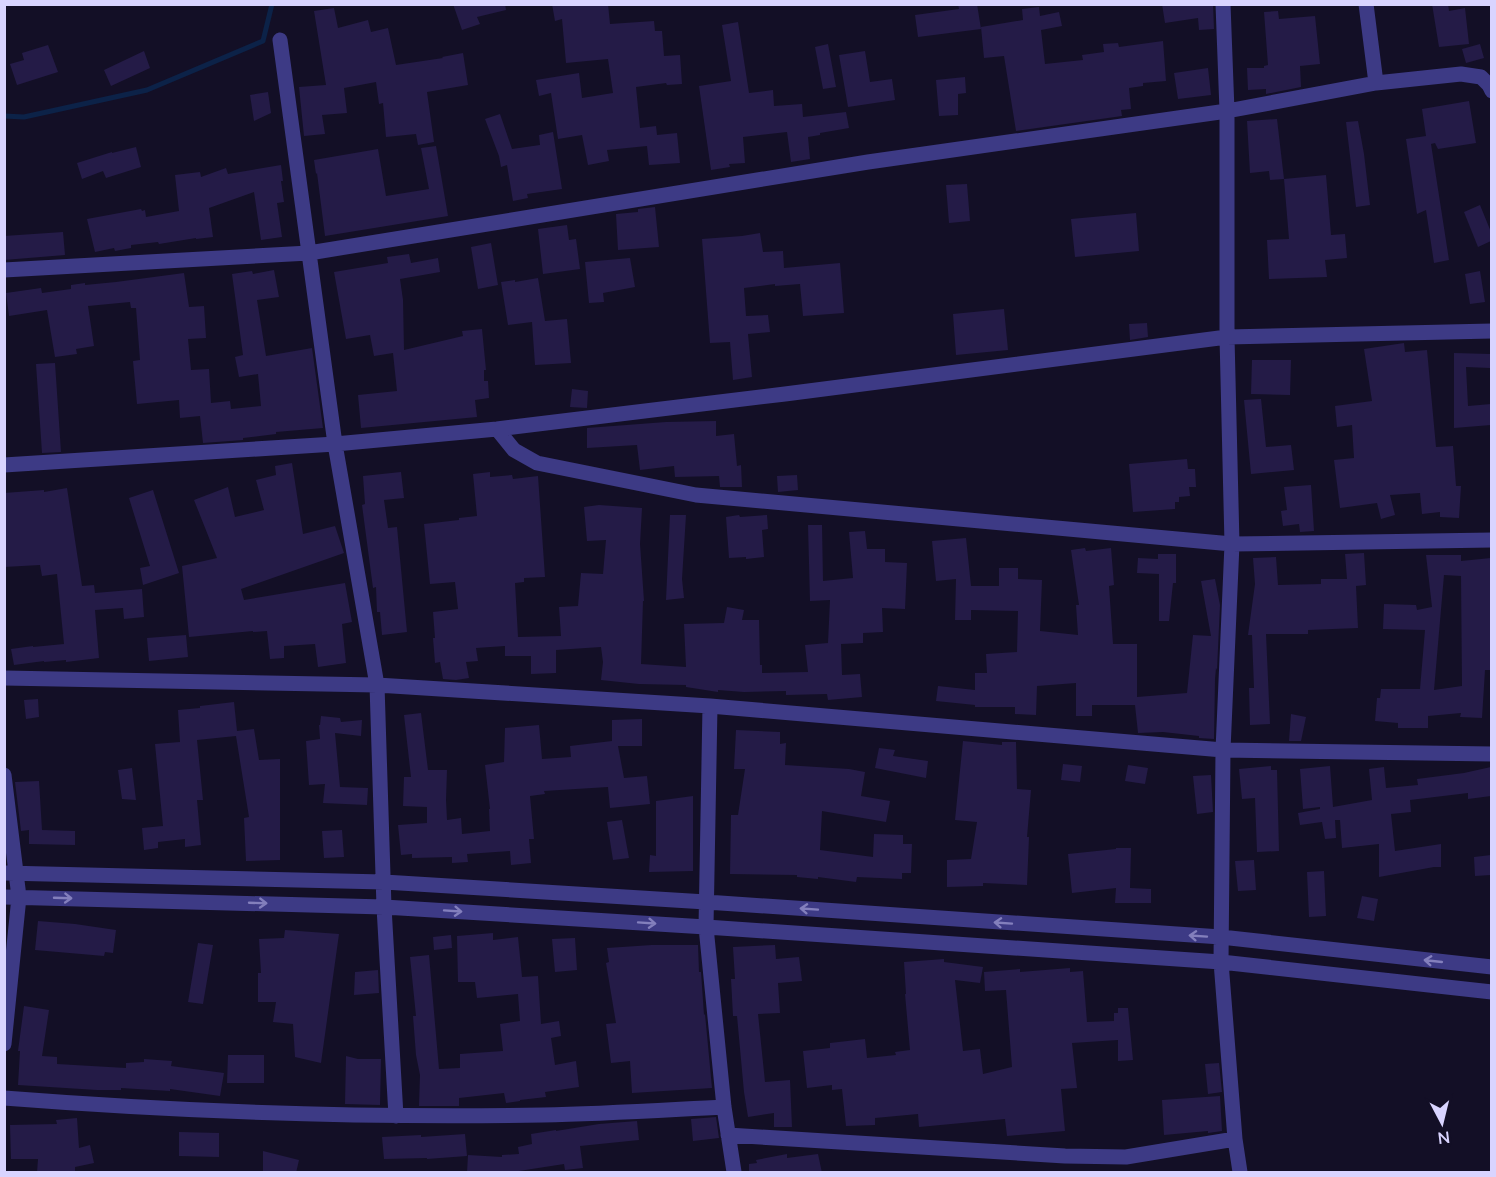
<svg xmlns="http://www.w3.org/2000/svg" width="1496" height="1177" font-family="Lato,sans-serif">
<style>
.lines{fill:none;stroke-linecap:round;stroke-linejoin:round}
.stream{stroke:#0c2248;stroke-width:5}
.building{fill:#241b47;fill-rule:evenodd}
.minor{stroke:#3d3a85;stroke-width:15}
.oneway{stroke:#837fbc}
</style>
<rect width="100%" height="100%" fill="#130f26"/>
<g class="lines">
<path class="stream" d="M4,116l20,1 123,-27 116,-49 9,-37"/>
</g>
<path class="building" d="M453,4h52l1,6 -29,7 3,7 -18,6z
M552,4h56l2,20 44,-3 1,10h7l2,25 16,-1 2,29 -15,1 -1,-2 -30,4 4,41 16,-2 1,9 20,-2 3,30 -31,2 -2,-19 -40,4 2,11 -21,4 -6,-30 -24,4 -7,-46 -12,3 -3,-16 43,-7 3,25 31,-5 -5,-34 -42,4 -4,-44 -7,2z
M958,4h19l4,25 -63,8 -3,-22 44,-6z
M1162,4h51l1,25 -15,1 -1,-12 -33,5z
M1432,4h16l1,7 16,-3 4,36 -30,3z
M1039,7l1,9 19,-4 3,14 -21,4 4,34 38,-4 -1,-5 22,-3 -1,-8 15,-1 1,4 44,-6 3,40 -23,2v3l-14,2 2,21 -10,1 1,6 -106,15 -12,-75 -20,2 -3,-31 42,-7 -1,-11z
M334,8l4,20 30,-8 3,12 17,-4 8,37 47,-7 -1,-1 21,-4 5,32 -41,7 7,50 -16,3 -2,-11 -30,3 -3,-34 -4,1 -3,-22 -32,6 3,25 -25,2 3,19 -21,2 -5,-49 27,-2 -12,-74z
M1278,11l1,8 36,-3 5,48 -20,2 1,21 -35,7v-5l-18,1 -1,-22h17v-2l4,-1 -4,-53z
M738,22l11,71 24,-3 1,16 28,-2 1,13 43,-5 3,16 -29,5v2l-12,2 2,22 -19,3 -4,-30 -44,5 2,26 -16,1 1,3 -19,3 -12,-84 32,-5 -9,-56z
M828,44l8,43 -13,2 -8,-42z
M1480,44l4,14 -18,5 -4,-14z
M48,45l10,27 -41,13 -7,-21 14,-4 -2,-7z
M144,51l6,17 -39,18 -7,-16z
M865,51l5,31 22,-3 3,21 -47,7 -9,-52z
M1208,68l3,27 -33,4 -4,-26z
M965,77l1,16 -8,1v21l-19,1 -3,-36z
M268,92l3,21 -17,8 -4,-26z
M1469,101l7,42 -38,6 -3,-6 -4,1 18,116 -15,3 -8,-53 -9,4 -11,-75 20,-3 -4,-27z
M500,114l12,35 28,-4 -1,-10 14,-3 9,57 -35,5 1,4 -15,3 -6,-36 -6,2 -2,-11 -14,-37z
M1277,119l7,60 -14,1 -1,-9 -19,2 -3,-52z
M1358,121l6,33 6,51 -14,2 -10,-85z
M436,146l12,70 -123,20 -8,-63 -1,1 -2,-14 64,-11 8,47 43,-7 -8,-41z
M136,147l5,20 -35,11 -3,-7 -21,8 -5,-16 35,-11v1z
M281,165l2,16h-2l3,21 -7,1 5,34 -21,3 -7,-48 -45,16 4,29 -17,2v-1l-37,6 -1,-2 -27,3v3l-16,3 -1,-3 -19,4 -8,-33 54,-10 1,2 3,-1 1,7 33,-6 -4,-36 25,-3 1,5 25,-9 2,6z
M1326,175l5,60 14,-1 2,24 -22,2 2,17 -58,2 -2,-39 22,-1 -5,-60z
M967,184l3,37 -21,2 -3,-38z
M1480,205l11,27v9l-13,6 -14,-35z
M655,207l4,40 -41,3 -2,-36 22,-2v-3z
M1136,213l3,38 -64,6 -4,-38z
M567,225l2,15 7,-1 4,30 -37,5 -5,-45z
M63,232l2,23 -61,5v-24z
M760,233l3,19 20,-1 1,17 56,-5 4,50 -41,3 -3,-32 -25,2v-2l-31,4 2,28 22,-1 2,17 -22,2 4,43 -19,3 -3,-38 -20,1 -8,-104 40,-3z
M491,243l7,42 -20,4 -7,-42z
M409,254l2,9 27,-5 2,14 -40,7 3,21 1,50 59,-14 -1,-5 20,-2 4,41h-2v11h4l1,17 -14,2 2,17 -116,11 -3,-33 39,-4 -4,-38 -19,3 -4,-21 -24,4 -12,-67 54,-9 -1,-6z
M630,258l5,29 -32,6 1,9 -15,1 -4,-41z
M274,270l5,27 -22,3 9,56 46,-8 11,80 -47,4v2l-33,4v2l-40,3 -3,-27 -20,2 -1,-18 -42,4 -4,-43 7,-1 -4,-52h-5l-1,-6 -42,4 6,40 -18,3 1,5 -22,3 -8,-47 -38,6 -3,-23 35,-5 1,5 29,-4v-4l14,-2v2l31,-3 68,-9 5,34 15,-1 2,32 -18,1 3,31 18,-1 2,34 19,-2 1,8 30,-3 -3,-32 -19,3 -4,-20 8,-2 -11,-81 20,-3 1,3z
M1480,271l5,31 -15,2 -5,-30z
M538,278l7,43 22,-2 4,44 -36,2 -3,-43 -24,3 -7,-43 14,-2v2z
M1004,309l4,41 -52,5 -3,-41z
M1147,323l1,14 -18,3 -1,-16z
M1404,343l1,9 22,-2 9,97 17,-1 3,40h5l-2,32 -19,-1v-5l-18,2 -2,-21 -30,2 5,20 -14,4 -4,-16 -37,5 -6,-48 20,-2 -2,-33 -15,2 -2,-21 37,-5 -8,-52z
M1454,353l36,1v14l-24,-1 2,39 23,-2v21l-37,3z
M1252,360h39l-1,35 -39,-1z
M55,363l6,89 -19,1 -6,-89z
M572,389l16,2 -1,17 -17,-1z
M1261,399l5,48 25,-2 3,25 -43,4 -7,-74z
M716,421v15l18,-2 3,32 4,-1 1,22h-22l-1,-11 -44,1 -1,-11 -34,4 -3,-25 -50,3v-20l79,-6z
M1187,459l1,10h7l1,18h-7l1,9 -11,1v5h-4v7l-42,3 -4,-48z
M292,463l11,71 32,-8 9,27 -103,36 3,11 101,-17 7,39 -10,2 4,39 -28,4 -3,-23 -31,2v12l-14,1 -3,-28 -14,1v-1l-64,6 -7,-71 35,-8 -23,-58 34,-13 7,30 29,-7 -8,-30 20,-5 -1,-9z
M401,472l3,26 -20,2 4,28 9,-1 10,105 -25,3 -2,-23h-3l-1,-25 -3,1 -11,-83 3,-1 -2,-28z
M490,472v5l22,-2 1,4 25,-3 7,101 -21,1v4l-9,1 3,54 43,-1 -2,-29 19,-1 3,-33 22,1 3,-34 -19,1 -3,-34 15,-2 43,3 -2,36 4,57h-1l-2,63 45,3 -2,-43 40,-1 3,-16 17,3 -2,10h17l1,45h2v8l46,-1 -3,-27 23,-2 2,-43 -20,1 -2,-76h14l1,56 30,-3 -4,-46 16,-1 2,18h18v13l22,1 -2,46 -23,-1 1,24 -20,1v10l-22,1 1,31 18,-1 2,23 -34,3 -1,-6 -41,1v-4l-42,1 -26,-2v2l-32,-5v-2l-47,-1 -38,-4 2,-18 -2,-15 -45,3v23l-25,1v-18h-26v-10l-29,2 2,13 -12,1 3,16 -13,2 -13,-1 -3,-17 -5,1 -2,-25h2l-2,-26 25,-3 -3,-27 -25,2 -6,-60 35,-4v-2l18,-2 -4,-42z
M797,475l1,15 -20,2 -1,-16z
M1311,485l3,46 -14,1 -1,-8 -16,2 -2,-15 6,-1 -3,-23z
M67,488l15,98 12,-1 1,8 47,-4 2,28 -20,2 -1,-11 -28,2 4,48 -33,4v-2l-22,2v-1l-30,4 -3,-16 22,-3v1l31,-3 -7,-70 -15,2 -2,-11 -36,2v-74l40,-3v2z
M153,490l26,83 -36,12 -3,-17 10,-2 -21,-68z
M670,515h16l-4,64 2,19 -18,2z
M739,515l1,2 27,-2 1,14 -6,1 2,27 -18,2v-2l-17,1 -3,-41z
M966,538l5,48h28v-18h19v11l24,1 -2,51 38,4 -2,-30h3l-8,-55 14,-2 1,3 25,-3 3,37 -5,1 4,58h24v53l50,-4 6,-58 18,1 -10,-55 14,-2 5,26 -3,65 -1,-2 -1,11 -1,60 -15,-1v-2l-36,-4 -25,1 -3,-28h-43v11h-16v-33l-39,3 -1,29 -21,-1v-7h-40v-2l-39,-4 2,-15 37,4v-17h12l-1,-19 31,-2 1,-41 -47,-1v10h-16l1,-41 -20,2 -4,-40z
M1364,553l2,32 -10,1 2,42 -50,2v4h-42l4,90 -20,1 -1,-37h5l-2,-53h-4l7,-51 -2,-26 23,-1 2,28 43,-1v-5h26l-2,-25z
M1158,554h18v29h-3l-4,38h-10v-47l-22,-1 1,-15 20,1z
M1426,555h35v6l30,-3v112h-6l-3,48 -22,-1 1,-4 -33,3v12h-30v-5l-23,-2 2,-23h3l1,-9h39l5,-59 -42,-1 1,-25 32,1 1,5 15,-3zM1444,575l17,1 1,110 -28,4z
M186,635l2,22 -39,4 -2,-23z
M38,699l1,18 -13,2 -2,-19z
M234,702l3,29 17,-2 5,31 21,-1v101l-34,1 -2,-43 5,-1 -13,-81 -39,4 6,60h-6l4,45 -16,2v-8l-27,3v6l-14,2 -2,-22 21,-2 -8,-82 25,-2 -2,-32 22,-2v-2z
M421,713l7,57h19l-1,30 1,20 14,-2 1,16 28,-3 -1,-22h1l-5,-44 19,-3 1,-34 34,-3 3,34 29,-2 -1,-11 42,-5v-21l30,-1v27h-24l6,32 23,-2 3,28 -40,4 -2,-21 -64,4 1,3 -15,2 4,43h-5l2,24 -20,2 -1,-14 -43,3 1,8 -16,1v-6l-40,1v-4l-11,1 -3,-30 29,-2v-16l-24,-1 1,-29h7l-7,-62z
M1291,714l15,3 -5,24h-12z
M321,716l19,2 1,4 21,-2 -1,16 -26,-3 5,54 28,1 -1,17 -44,-2 2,-19 -16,1 -3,-44 14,-2 -1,-14h1z
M736,730l44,2v12l6,-1 -1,22 64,4 16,3 -4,24 29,5 -4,21 -64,-11 -2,39 53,7 1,-23 29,1v9h9l-1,29h-9v6l-45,-2 -1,5 -38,-5v2l-21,-2v-2l-67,-1 1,-59h7l7,-46h-11z
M963,741l39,4v-3h14l1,47 14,1 -4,47h2l-2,48 -44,-2v3l-36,1v-27l24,-1 6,-37 -22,-2z
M879,748l16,2 -2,6 35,5 -2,17 -51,-10z
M1063,764l19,2 -2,16 -19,-2z
M1128,765l20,3 -3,16 -20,-3z
M1271,766v4h6l2,81 -22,1 -2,-54 -13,1 -3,-30z
M1330,766l3,41 39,-7 -3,-31 15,-2 2,21 32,-3 -1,-6 47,-6 27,-6v29l-23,3v-6l-58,7 1,12 -20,2 4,37 46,-7v23h-7l-55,10v-33l-37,4 -2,-28h-5l1,18 -11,1 -3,-17 -22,3 -2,-12 22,-4v-2l-17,2 -3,-40z
M132,768l4,32 -14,-1 -4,-29z
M1211,775l2,37 -16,2 -4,-38z
M39,781l3,49 33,1v14l-46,-1v-14l-8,1 -6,-49z
M693,796v75l-44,1 1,-17 6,1v-55z
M622,820l7,38 -16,2 -6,-38z
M342,830l2,27 -20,1 -2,-27z
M1116,848h15l-1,40 21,1v14h-36l1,-15 -44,5 -4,-39 48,-5z
M1491,855v20l-16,1 -1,-19z
M1254,860l2,30 -18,1 -3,-30z
M1324,871l2,45 -17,1 -2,-45z
M1362,896l16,3 -4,22 -17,-3z
M38,921l37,3 41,6 -3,23 -8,-1 -1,4 -69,-6z
M285,930l54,4 -18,129 -26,-6 -2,-33 -20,-2 3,-20h-18v-29h3l-2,-34 25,-1z
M493,933v7l25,-3 4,40 16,-1 3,48 18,-3 2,15 -10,2 4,27 21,-4 3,26 -34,5 1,5 -26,3v1l-14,2 -2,-10 -45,5v8h-40l1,-31 -4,-20 -3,-39h3l-6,-59 19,-2 10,114 21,-1v-14l43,-3 -3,-27 20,-3 -2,-27 -41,4 -2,-16h-17l-1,-46z
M451,935l1,13 -18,2 -1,-13z
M575,938l2,32 -22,2 -3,-33z
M198,943l15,2 -10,59 -15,-2z
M652,945h46l1,27h2l3,43 1,-1 7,74 -80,5 -2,-32 -19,2 -5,-39 10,-1 -10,-60 3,-1 -2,-14z
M775,945l1,14 23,-2 3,24 -24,2 2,30 -22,1 7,68 25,-2 2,47h-18v-14l-26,4 -4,-25 -7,-76h-4l-2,-37h4l-2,-32z
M944,959v3l39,5 -3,16 -25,-3 8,71 17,-2 3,25 29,-7 -6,-77 -21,1 -1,-19 36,-3v3l50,-4v4l13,-1 4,51 27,-1v-8h4v-5h10l5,52 -15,1v-21l-46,3 5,45 -16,1 4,42 -58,5 -2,-17 -86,8 -1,-13 -43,4v7l-29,1 -4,-37 -10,1v-5l-25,3 -4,-37 27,-3v-5l35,-4 2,19 29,-3 -1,-3 15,-2 -5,-56h1l-2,-32z
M378,970l1,23 -25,2 1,-23z
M24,1006l25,4 -7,46 15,1v7l69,4v-5l18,-1v-3l28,2 -1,5 53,7 -4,23 -50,-7v2l-49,-3v2h-24l-79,-5 2,-34h-2z
M228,1055h36v28h-37z
M346,1056l12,3h23l-1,46 -35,-1z
M1219,1063l3,29 -14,2 -3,-30z
M1220,1096l2,35 -14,2v-2l-44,4 -2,-35z
M716,1117l3,21 -26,3 -2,-22z
M77,1118l2,30 11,-3 4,18 -19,4v6h-38l1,-14h-27l-1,-34 47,-1 -1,-4z
M637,1121l2,19 -59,6 3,22 -18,2 -1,-6 -45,7v2h-52l1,-18 34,2v-2l17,-1 -1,-7 14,-3 -1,-10 25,-4v1l43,-7z
M179,1132l40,1v24l-40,-1z
M465,1134l2,22 -40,3v-1l-43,1 -2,-22 39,-2v2z
M263,1151l36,9 -3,13h-33z
M787,1154v4l31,-4 4,19h-73v-9l8,-1 -1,-3z"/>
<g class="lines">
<path class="minor" d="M1223,4l4,107v226l5,207 -9,206 -2,212 14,177 5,33
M1366,4l10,79
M280,40l55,404 42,241 7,222 12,209
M4,270l305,-17 559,-91 359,-51 149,-28 85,-9 20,3 8,8 3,6
M497,429l17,21 23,13 159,32 536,49 260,-4
M4,465l331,-21 162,-15 288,-35 442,-57 265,-6
M4,678l373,7 333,21 513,44 269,4
M710,706l-4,221 18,180 10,65
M4,775l15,122 -15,147
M4,873l380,9 322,20 515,35 271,30
M4,897l380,10 322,20 515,35 271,30
M4,1098c180,14 359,20 539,17 60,-1 121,-5 181,-8
M728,1135l337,21 61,1 109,-18"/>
</g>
<defs><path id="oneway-shaft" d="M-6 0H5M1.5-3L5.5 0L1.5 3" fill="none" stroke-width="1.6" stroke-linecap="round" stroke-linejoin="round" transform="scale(1.5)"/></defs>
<g class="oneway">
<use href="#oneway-shaft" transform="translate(63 898) rotate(2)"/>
<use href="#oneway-shaft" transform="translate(258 903) rotate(2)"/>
<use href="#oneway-shaft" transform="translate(809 909) rotate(-176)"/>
<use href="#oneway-shaft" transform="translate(453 911) rotate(4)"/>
<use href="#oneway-shaft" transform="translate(647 923) rotate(4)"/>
<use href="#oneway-shaft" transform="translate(1003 923) rotate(-176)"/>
<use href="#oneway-shaft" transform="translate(1198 936) rotate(-176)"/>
<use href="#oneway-shaft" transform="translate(1433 961) rotate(-174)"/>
</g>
<rect width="1496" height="1177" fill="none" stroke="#d9d4ff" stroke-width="12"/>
<g transform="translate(1442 1123) rotate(173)" stroke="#130f26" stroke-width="4.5" paint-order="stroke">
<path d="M0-4.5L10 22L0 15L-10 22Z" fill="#d9d4ff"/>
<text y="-9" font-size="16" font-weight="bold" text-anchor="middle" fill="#d9d4ff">N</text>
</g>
</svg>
